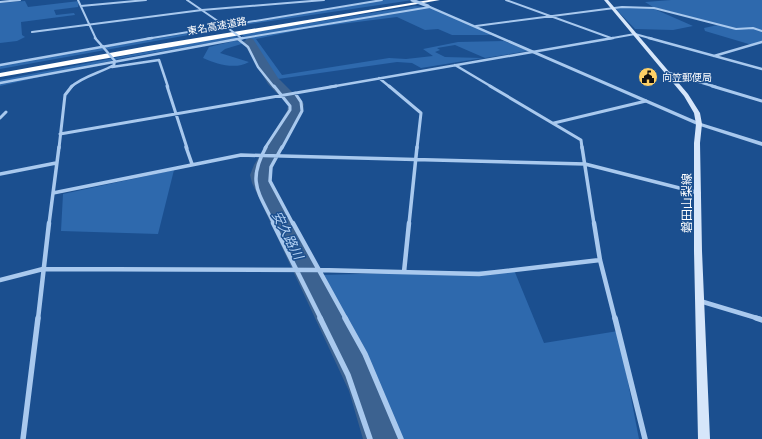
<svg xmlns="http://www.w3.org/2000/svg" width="762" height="439" font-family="Cabin,'Noto Sans JP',sans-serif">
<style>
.green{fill:#2e69ad}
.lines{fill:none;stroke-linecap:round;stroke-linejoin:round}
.river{fill:#3c6290;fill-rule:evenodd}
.minor-far5{stroke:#a9c9ee;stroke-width:2}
.minor-far4{stroke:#a9c9ee;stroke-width:2.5}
.minor-far3{stroke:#a9c9ee;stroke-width:3}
.minor-far2{stroke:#a9c9ee;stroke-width:3.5}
.minor-far1{stroke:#a9c9ee;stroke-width:4.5}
.minor{stroke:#a9c9ee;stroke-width:5.5}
.tertiary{fill:#a9c9ee;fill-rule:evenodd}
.secondary{fill:#d6e6fa;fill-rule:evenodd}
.motorway{fill:#fff;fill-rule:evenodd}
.minor-bridge-far1{stroke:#a9c9ee;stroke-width:2}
.minor-bridge{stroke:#a9c9ee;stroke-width:2.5}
.tertiary-bridge{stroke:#a9c9ee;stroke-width:3}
.labels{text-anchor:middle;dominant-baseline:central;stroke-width:3;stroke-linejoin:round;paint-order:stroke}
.far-street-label{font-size:10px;fill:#fff;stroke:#1b4f8f}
.far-poi-label{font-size:10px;fill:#fff;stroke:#1b4f8f;text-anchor:start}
.street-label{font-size:12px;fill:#fff;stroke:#1b4f8f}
.water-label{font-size:13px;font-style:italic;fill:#b5d3f5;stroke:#1b4f8f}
</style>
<rect width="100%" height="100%" fill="#1b4f8f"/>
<path class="green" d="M384,0h29l-169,25 -244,44v-4z
M671,0h91v42l-10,3 -47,-14 -1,-3 14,-3 18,4 -83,-22 -8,-5z
M25,1l3,6 51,-6 -1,6 -24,3 2,5 18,-2 1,2 -54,7 1,13 3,2 -8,4 -17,2v-19h4h-4v-21z
M415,6l17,2 65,27h-45l-14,-6 -13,1 -28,-13 -88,11 -53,11 26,36 107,-17 17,1 27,-3 -10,-7 35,-7 46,-1 24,10 -43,7 -30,-13 -18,3 3,2 -5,2 10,5 38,1 -62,10 -9,-5 -15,-1 -119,17 -30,-37 -23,7 -5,4 29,9c-14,8 -32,2 -46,-4l6,-11 25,-6 14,1 -6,-8z
M615,8h37l41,18 -20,4 -38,-1z
M234,35l4,3 -115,20 -123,28v-6z
M174,170l-16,64 -97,-3 2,-37z
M514,270l30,73 74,-12 21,108h-248l-70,-164z"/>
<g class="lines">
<path class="river" d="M249,38l4,1 25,39 26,26 -1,7 -29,54 -4,10 2,8 106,197 21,59h-36l-14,-48 -97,-208 -2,-8 4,-10 33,-54 1,-6 -20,-21 -25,-42z"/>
<path class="minor-far5" d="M78,0l18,39
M187,0l38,26
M506,0l105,38
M0,2l20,-2
M81,6l65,-6
M476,26l146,-19 32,1 82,21 17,-1 9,3
M32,32l170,-22 122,-10
M146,39l236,-39
M238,39l192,-32
M607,39l28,-5 18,5"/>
<path class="minor-far4" d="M95,38l8,9
M649,38l113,31
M238,39l10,8 10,20 16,20
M714,56l48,-14
M0,65l152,-27
M455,65l37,22
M112,67l47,-7 9,27
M666,72l50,15
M379,78l11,9
M0,83l243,-45
M71,87c12,-11 29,-14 43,-22l1,-4
M330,87l283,-49"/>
<path class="minor-far3" d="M167,86l20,62
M389,86l32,27 -4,35
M490,86l91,54 1,8
M712,86l50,15
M0,118l6,-6
M554,123l92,-22
M60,134l276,-48
M59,148l6,-53 7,-9
M265,148l25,-38v-4l-16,-20
M282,148l20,-37 -1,-9 -6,-9"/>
<path class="minor-far2" d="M186,147l6,17
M266,147c-19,35 -8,44 8,77
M282,147l-11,20 -1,14 23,43
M582,147l12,77
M0,174l56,-11
M53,193l188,-38 344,9 114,29
M49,224l10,-77
M409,224l8,-77"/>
<path class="minor-far1" d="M273,223l48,96
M293,223l53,96
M594,223l6,37 15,59
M404,272l5,-49
M0,280l43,-11 276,1 160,4 121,-14
M700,301l60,18
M38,319l11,-96"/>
<path class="minor" d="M320,318l28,57 22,64
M345,318l20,36 36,85
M615,318l30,121
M756,318l6,2
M23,439l15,-121"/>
<path class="tertiary" d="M428,5l273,118 61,19v4l-65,-21 -270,-118z"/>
<path class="secondary" d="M604,0h4l80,94 12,19 2,11 -2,19 2,108 8,188h-12l-4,-188v-108l2,-19 -2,-11 -10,-17z"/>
<path class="motorway" d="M429,0h11l-440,77v-4l148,-27z"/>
<path class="minor-bridge-far1" d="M225,26l15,11"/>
<path class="minor-bridge" d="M103,47l12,14"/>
<path class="tertiary-bridge" d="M412,0l16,6"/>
</g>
<defs>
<symbol id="civic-disc" viewBox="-11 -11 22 22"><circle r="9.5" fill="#ffd166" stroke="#1b4f8f"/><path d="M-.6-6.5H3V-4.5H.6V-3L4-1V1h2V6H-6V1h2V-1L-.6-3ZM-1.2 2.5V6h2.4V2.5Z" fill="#111"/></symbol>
</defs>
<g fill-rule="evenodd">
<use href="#civic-disc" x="637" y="66" width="22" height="22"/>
</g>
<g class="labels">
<g class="far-street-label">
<text transform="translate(217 26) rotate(-10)">東名高速道路</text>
</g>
<g class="far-poi-label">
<text x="662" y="77">向笠郵便局</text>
</g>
<g class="street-label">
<text transform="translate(686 203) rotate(-90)">磐田山梨線</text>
</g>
<g class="water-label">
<text transform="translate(288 235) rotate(63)">安久路川</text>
</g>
</g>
</svg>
